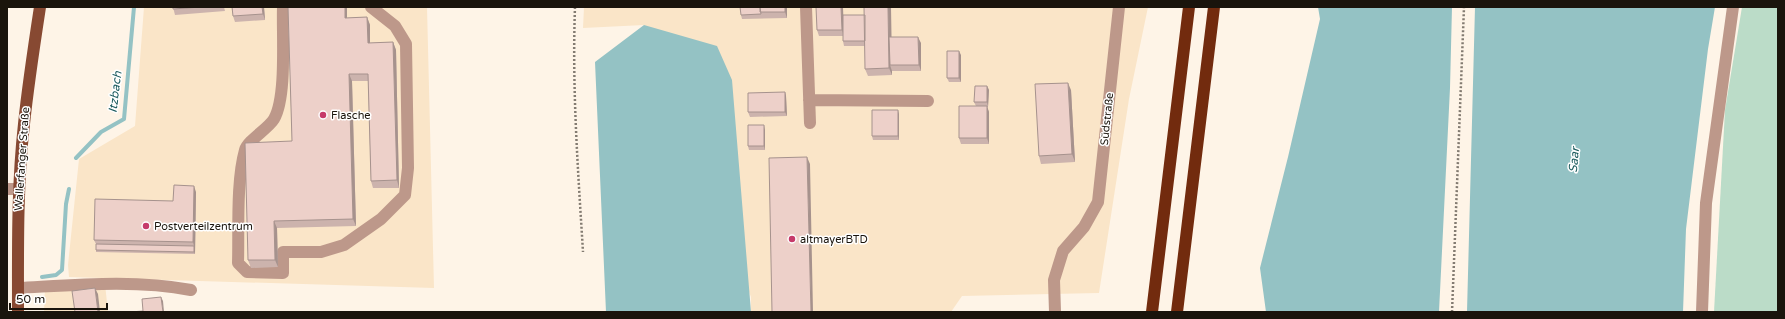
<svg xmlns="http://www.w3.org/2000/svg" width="1785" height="319" font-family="'Varela Round',sans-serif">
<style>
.built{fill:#fae5c8}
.green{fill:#bbdcc8}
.water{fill:#94c2c4}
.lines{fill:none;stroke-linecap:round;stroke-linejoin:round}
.stream{stroke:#94c2c4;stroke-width:4}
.path{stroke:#837b71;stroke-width:2.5;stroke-dasharray:2 2;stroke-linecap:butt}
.minor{stroke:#bd988a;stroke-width:12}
.major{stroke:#874932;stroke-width:12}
.highway{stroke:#722b0e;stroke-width:12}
.wall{fill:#ccb3ad}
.shaded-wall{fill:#a6928d}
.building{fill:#edd0c9;stroke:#a6928d}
.poi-dot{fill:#c63a6a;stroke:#fff;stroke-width:1.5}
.labels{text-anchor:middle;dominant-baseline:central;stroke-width:3;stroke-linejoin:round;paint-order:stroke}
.poi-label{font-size:11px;fill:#1a140c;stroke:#fff;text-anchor:start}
.street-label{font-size:11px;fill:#1a140c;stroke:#fff}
.water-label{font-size:12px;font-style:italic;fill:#1d5c5f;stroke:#fff}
</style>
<rect width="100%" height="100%" fill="#fef4e7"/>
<path class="built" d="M144,7h283l7,281 -365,-11 -1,-12 11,-106 56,-33z
M584,7h564l-19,92 -30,194 -137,3 -11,16h-200v-15l-107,-272 -61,3z
M105,284l3,28h-64l1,-23z"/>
<path class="green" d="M1742,7h36v305h-64l11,-202z"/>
<path class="water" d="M1318,7h134l-2,81 -11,224h-173l-6,-44 28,-111 32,-138z
M1475,7h240l-7,42 -22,180 -3,83h-216z
M644,25l73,21 15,34 19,232h-145l-11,-250z"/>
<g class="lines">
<path class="stream" d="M76,158l25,-26 23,-13 10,-112
M42,277l14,-2 6,-5 4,-66 3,-15"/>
<path class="path" d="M575,7c-3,82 3,163 8,245
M1452,312l12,-305"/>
<path class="minor" d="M283,7c-1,27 4,90 -9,112 -6,10 -26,21 -29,31 -9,32 -6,80 -7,113l9,9 36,1v-21h38l23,-7 37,-26 24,-24 3,-27 -2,-124 -11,-18 -24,-19
M806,7l4,116
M809,100l119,1
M7,189h12
M18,288c56,-3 117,-9 173,2
M1055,312l-1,-32 9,-29 21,-24 14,-25 21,-195
M1702,312l4,-109 27,-196"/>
<path class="major" d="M18,312c0,-63 -1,-125 6,-188 4,-39 10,-78 16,-117"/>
<path class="highway" d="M1152,312l37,-305
M1177,312l37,-305"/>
</g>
<path class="wall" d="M173,7h51l1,4 -50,4z
M232,7h32l1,13 -30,2 -2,-6z
M288,7h59v11l20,-1 3,8v18l23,-1 3,8 3,138h-26l-2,-7 -3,-100h-16l4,145 -79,2 1,39 -27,1 -3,-8 44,-119z
M787,7v11l-45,1 -1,-4z
M843,7v8h22l26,-8v30l30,6v28h-29v4l-24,1 -3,-7v-23h-21l-1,-5v-5h-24l-2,-6z
M961,55v27h-12l-2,-4z
M987,86l2,4 -1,17h-1l2,5v32h-28l-2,-6 17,-32 -2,-4z
M1071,90l4,72 -34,2 -2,-8z
M785,92l1,4 1,20 -37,1 -2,-5z
M899,114v26h-26l-1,-4z
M765,130v20h-16l-1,-4z
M196,192l-1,62 -99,-2v-8l-2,-4 79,-39z"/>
<path class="shaded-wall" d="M262,7h2l1,13 -2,-6z
M345,7h2v18l-2,-7z
M785,7h2v11l-2,-6z
M841,7h2l1,29 -2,-6z
M888,7h3l1,58h-2l2,6v4l-3,-7z
M367,17l3,8v25l-2,-7z
M918,37l3,6v28l-2,-6z
M393,42l3,8 3,138 -2,-8z
M959,51l2,4v27l-2,-4z
M349,74l3,7 4,145 -3,-7z
M1068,83l3,7 4,72 -3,-8z
M987,86l2,4 -1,17 -1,-5z
M785,92l1,4 1,20 -2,-4z
M987,106l2,6v32l-2,-6z
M898,110l1,4v26l-1,-4z
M764,125l1,5v20l-1,-4z
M807,157l3,7 3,148h-2z
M194,186l2,6 -1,62 -1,-2v-6l-1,-4z
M274,221l3,7 1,39 -3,-7z
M95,288l3,6 2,18h-2z
M161,297l2,4 1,11h-1z"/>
<path class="building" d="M173,7h28l-28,2z
M232,7h30l1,7 -30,2z
M288,7h57v11l22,-1 1,26 25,-1 4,138 -26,1 -3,-107h-19l4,145 -79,2 1,39h-27l-3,-117 47,-2z
M740,7h20l1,7 -20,1z
M760,7h25v5h-25z
M816,7h25l1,23h-25z
M864,7h24l1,61 -24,1z
M843,15h22v26h-22z
M889,37h29l1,28h-29z
M947,51h12v27h-12z
M1068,83l4,71 -33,2 -4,-72z
M975,86h12v16h-13z
M785,92v20h-37v-19z
M959,106h28v32h-28z
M872,110h26v26h-26z
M748,125h16v21h-16z
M807,157l4,155h-39l-3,-154z
M174,185l20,1 -1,56 -99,-2 1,-41 78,2z
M96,244l98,2v6l-98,-2z
M95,288l3,24h-23l-3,-21z
M161,297l2,15h-33l13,-1 -1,-12z"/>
<g class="poi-dot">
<circle cx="323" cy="115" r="4"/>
<circle cx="146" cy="226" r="4"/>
<circle cx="792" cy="239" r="4"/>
</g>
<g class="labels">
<g class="poi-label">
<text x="331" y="115">Flasche</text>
<text x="154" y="226">Postverteilzentrum</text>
<text x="800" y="239">altmayerBTD</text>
</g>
<g class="street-label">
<text transform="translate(1107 119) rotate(-84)">Südstraße</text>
<text transform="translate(22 159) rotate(-86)">Wallerfanger Straße</text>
</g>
<g class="water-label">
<text transform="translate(115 92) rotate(-83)">Itzbach</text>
<text transform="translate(1574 160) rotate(-85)">Saar</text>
</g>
</g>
<rect width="1785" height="319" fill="none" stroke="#1a140c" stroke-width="16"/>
<path d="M10 303v6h97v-6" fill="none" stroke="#1a140c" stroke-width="2"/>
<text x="16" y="303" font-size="12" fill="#1a140c" stroke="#ffffff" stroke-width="3" paint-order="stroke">50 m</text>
</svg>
